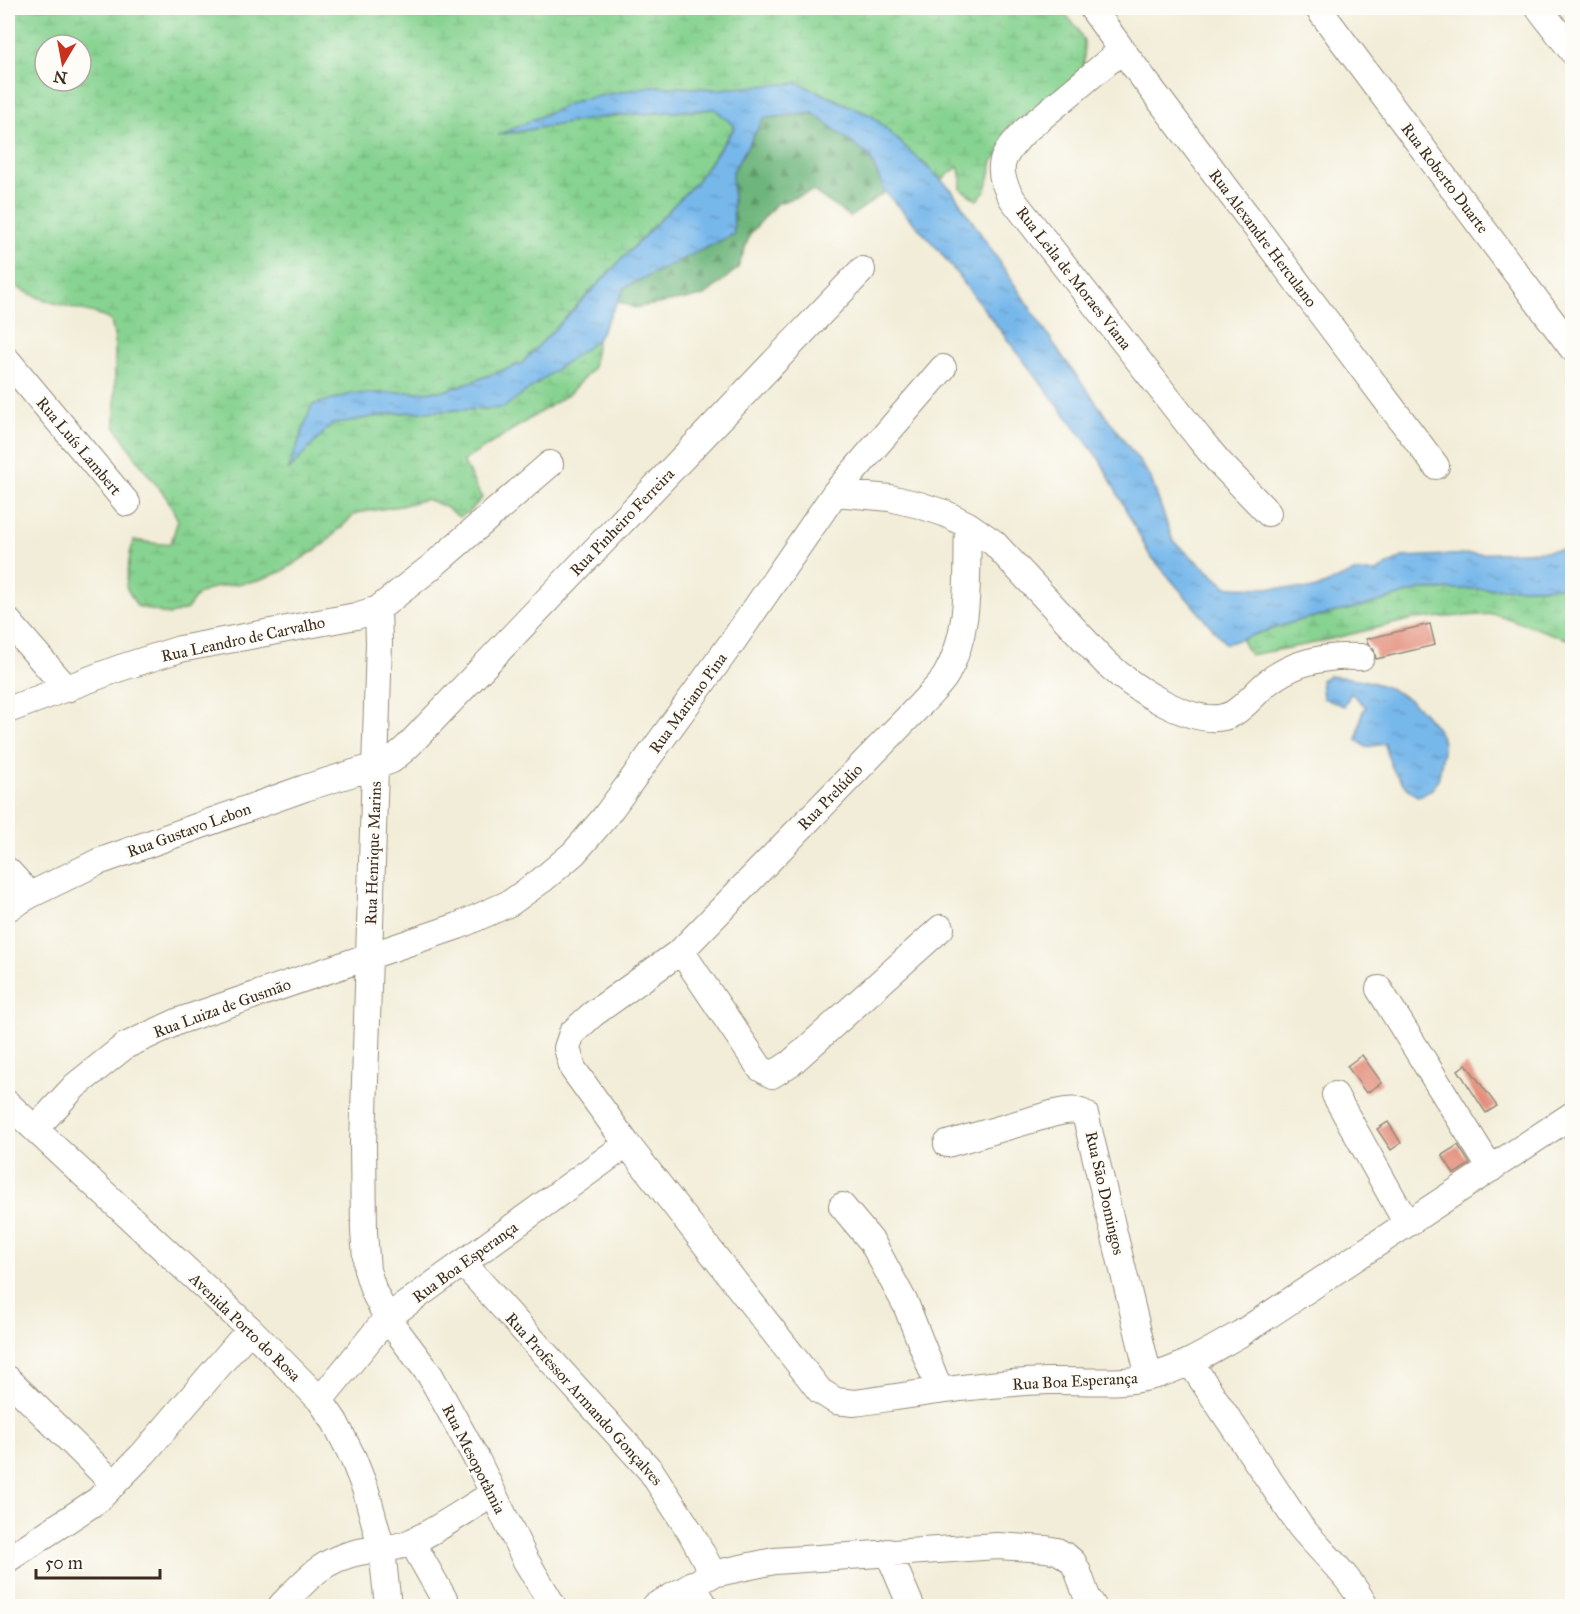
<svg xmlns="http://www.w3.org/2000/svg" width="1580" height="1614" font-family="'IM FELL Great Primer',serif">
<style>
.forest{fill:url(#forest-firs);stroke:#54704c;stroke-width:1.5}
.wetland{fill:url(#wetland-marsh);stroke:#617e58;stroke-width:1.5;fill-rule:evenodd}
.water{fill:url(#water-ripples);stroke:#597184;stroke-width:1.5}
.building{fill:#e38e7b}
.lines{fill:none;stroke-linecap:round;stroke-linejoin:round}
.minor-casing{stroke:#968c7b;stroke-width:28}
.minor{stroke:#fff;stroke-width:26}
.labels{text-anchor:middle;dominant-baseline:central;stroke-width:4.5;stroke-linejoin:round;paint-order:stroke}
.street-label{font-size:16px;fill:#3b2a1e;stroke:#fdfcf7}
</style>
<defs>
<pattern id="forest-firs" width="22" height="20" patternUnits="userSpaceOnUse" patternTransform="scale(1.5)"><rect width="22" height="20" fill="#6db57b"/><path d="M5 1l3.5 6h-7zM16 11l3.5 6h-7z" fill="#5b9364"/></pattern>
<pattern id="wetland-marsh" width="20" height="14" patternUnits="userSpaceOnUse" patternTransform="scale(1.5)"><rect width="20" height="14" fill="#87d391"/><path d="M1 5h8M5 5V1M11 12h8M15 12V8" fill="none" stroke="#75b57d"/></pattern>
<pattern id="water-ripples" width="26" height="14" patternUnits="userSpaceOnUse" patternTransform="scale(1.5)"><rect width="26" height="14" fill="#77b8eb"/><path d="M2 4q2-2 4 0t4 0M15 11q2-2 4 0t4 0" fill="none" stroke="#6396be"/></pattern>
</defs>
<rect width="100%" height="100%" fill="#fdfcf7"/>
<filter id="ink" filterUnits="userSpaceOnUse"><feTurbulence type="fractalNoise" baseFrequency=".0167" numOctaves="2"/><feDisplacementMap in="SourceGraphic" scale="12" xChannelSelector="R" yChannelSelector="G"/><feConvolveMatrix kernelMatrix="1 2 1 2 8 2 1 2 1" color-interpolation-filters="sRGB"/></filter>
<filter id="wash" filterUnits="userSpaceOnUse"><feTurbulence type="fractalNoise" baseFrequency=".008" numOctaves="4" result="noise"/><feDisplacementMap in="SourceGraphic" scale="24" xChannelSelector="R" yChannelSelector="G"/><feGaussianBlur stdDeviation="1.35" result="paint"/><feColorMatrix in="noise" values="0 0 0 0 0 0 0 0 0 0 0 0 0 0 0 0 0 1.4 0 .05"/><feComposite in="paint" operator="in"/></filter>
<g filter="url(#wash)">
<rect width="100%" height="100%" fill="#f2edd8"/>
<path class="forest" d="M814,113l56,44 15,35 -35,25 -37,-26 -37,13 -26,30 -12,34 -34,28 -70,12 -17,-7 8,-14 109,-53 -2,-61 32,-55z"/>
<path class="wetland" d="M8,8h1052l17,20 7,13v26l-91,94 -7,29 -9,10 -16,-11v-14l-3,-8 -17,13 -69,-64 -153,-27 -68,-3 -149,48 108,-18 105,-7 20,17 -38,55 -176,183 -76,27 -93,3 -40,11 -23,65 42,-46 65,-11 107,-5 94,-68 -4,28 -24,26 -106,67 19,37 -13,14 -10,5 -15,-11 -18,-7 -25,7 -45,7 -33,32 -40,26 -26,10 -42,6 -17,7 -11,15 -18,6 -32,-9 -11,-19 4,-33 4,-14 25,4 12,-1 7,-23 -12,-23 -28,-36 -23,-35v-86l-4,-19c-16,-10 -24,-9 -41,-14 -22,-5 -43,-13 -62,-25zM45,45h36v36h-36z
M1572,587v54l-77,-27 -82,5 -98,24 -65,12 -9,-16 55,-18 68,-15 55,-16z"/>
<path class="water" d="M798,83l74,33 79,73 109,164 90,123 23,65 54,46 87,2 40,-17h22l26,-15 143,-6 27,-3v39l-153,3 -55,16 -68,15 -70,23 -77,-90 -49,-94 -163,-212 -52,-56 -15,-35 -57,-44 -49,5 -32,55 2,61 -109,53 -28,53 -94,68 -107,5 -64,11 -44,47 24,-66 40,-11 93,-3 76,-27 176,-183 38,-54 -20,-18 -105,7 -112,19 80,-35 73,-14 68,3z
M1328,676c40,2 76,11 102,44 4,6 11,11 12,19 3,11 -1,21 -2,32 -2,13 -9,23 -23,25 -18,-13 -29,-30 -32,-52l-19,3 -9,-7 5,-27 4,-6 -15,-14 -7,13 -21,-8 -2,-18z"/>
<g id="blocks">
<path class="building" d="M1430,624l5,21 -59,14 -2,-9 -6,-6 -2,-5z
M1362,1055l20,28 -16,10 -19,-27z
M1466,1064l31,42 -11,7 -28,-43z
M1388,1122l13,21 -10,7 -14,-21z
M1458,1145l12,19 -16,10 -12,-19z"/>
</g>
</g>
<g filter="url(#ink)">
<use href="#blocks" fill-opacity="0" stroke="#968c7b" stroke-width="1.5"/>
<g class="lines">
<defs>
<path id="minor" d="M1092,8l30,42 314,416
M1318,8l254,340
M1539,8l33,43
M1122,50l-97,81c-24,25 -32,37 -12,69l186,238 19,23 50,52
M8,361l119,142
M835,493l55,5 29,7 25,8 24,12 26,18 112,120c25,23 91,69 126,51 13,-7 23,-21 35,-31 27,-22 60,-28 94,-26
M968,525c-2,49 4,105 -22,150 -6,10 -16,19 -24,28l-241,248 -88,63 -21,19 -5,15 6,21 54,75 193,247 16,10 18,2c64,-9 130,-20 195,-22 33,-1 68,4 100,-4 33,-8 62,-27 91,-43l332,-219
M378,609l1,34 -16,501 1,88 3,38 7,22 13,26 43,57 46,83 49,101 28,47
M8,621l59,68
M8,710l112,-42 60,-19 176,-33 22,-7 52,-41 120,-104
M8,871l22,24
M8,908l22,-13 68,-33 207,-74 71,-22 16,-6 15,-13 455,-477
M681,951l79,117 12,7 19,-12 150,-135
M1379,989l112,180
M1335,1095l72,129
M8,1104l242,225 70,71 15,22 18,36 13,33 16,59 6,56
M35,1129l40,-43 50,-40 54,-25 279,-95 52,-23 32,-23 32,-27 31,-36 128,-176 102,-148 108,-125
M947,1144l108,-31c11,-2 20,-5 30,1l64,263
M842,1206l30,36 34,63 34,86
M463,1263l188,208 40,62 22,41
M1190,1362l110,164c22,27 49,49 65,80
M8,1379l106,105
M320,1400l67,-82 240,-174
M412,1542l36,64
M888,1552l23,54
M8,1559l90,-59 46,-47 106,-124
M692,1584l13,22
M281,1606c25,-26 40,-46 78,-54 18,-4 37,-2 54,-11 28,-13 54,-32 80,-47
M655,1606l58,-32 61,-13 223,-15 49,3 11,2 9,5 7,6 5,10 9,25 6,9"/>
</defs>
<use href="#minor" class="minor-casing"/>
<use href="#minor" class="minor"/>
</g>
</g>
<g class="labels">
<g class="street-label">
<text transform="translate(1445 178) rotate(53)">Rua Roberto Duarte</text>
<text transform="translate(1263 238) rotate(53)">Rua Alexandre Herculano</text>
<text transform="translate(1074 278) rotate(52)">Rua Leila de Moraes Viana</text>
<text transform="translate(79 446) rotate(50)">Rua Luís Lambert</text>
<text transform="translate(622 522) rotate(-46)">Rua Pinheiro Ferreira</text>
<text transform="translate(243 639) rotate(-12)">Rua Leandro de Carvalho</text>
<text transform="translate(688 703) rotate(-54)">Rua Mariano Pina</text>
<text transform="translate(830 797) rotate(-46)">Rua Prelúdio</text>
<text transform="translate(189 830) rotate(-20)">Rua Gustavo Lebon</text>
<text transform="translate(373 853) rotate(-88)">Rua Henrique Marins</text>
<text transform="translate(222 1008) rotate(-20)">Rua Luiza de Gusmão</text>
<text transform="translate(1105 1193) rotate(77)">Rua São Domingos</text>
<text transform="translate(465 1262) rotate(-36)">Rua Boa Esperança</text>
<text transform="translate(245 1327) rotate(44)">Avenida Porto do Rosa</text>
<text transform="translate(1075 1381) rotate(-3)">Rua Boa Esperança</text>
<text transform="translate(584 1399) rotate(48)">Rua Professor Armando Gonçalves</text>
<text transform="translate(474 1459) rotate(63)">Rua Mesopotâmia</text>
</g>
</g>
<rect width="1580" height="1614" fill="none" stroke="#fdfcf7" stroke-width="30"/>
<g transform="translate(63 63) rotate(190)"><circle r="28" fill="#fdfcf7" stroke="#afa8a0" stroke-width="1.5"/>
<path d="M0-4.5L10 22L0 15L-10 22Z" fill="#c8321e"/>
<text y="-9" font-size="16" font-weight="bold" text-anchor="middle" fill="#3b2a1e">N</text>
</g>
<path d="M36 1569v9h124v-9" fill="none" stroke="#3b2a1e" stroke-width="3"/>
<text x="45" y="1569" font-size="18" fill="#3b2a1e" stroke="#fdfcf7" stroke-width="4.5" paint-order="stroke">50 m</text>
</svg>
